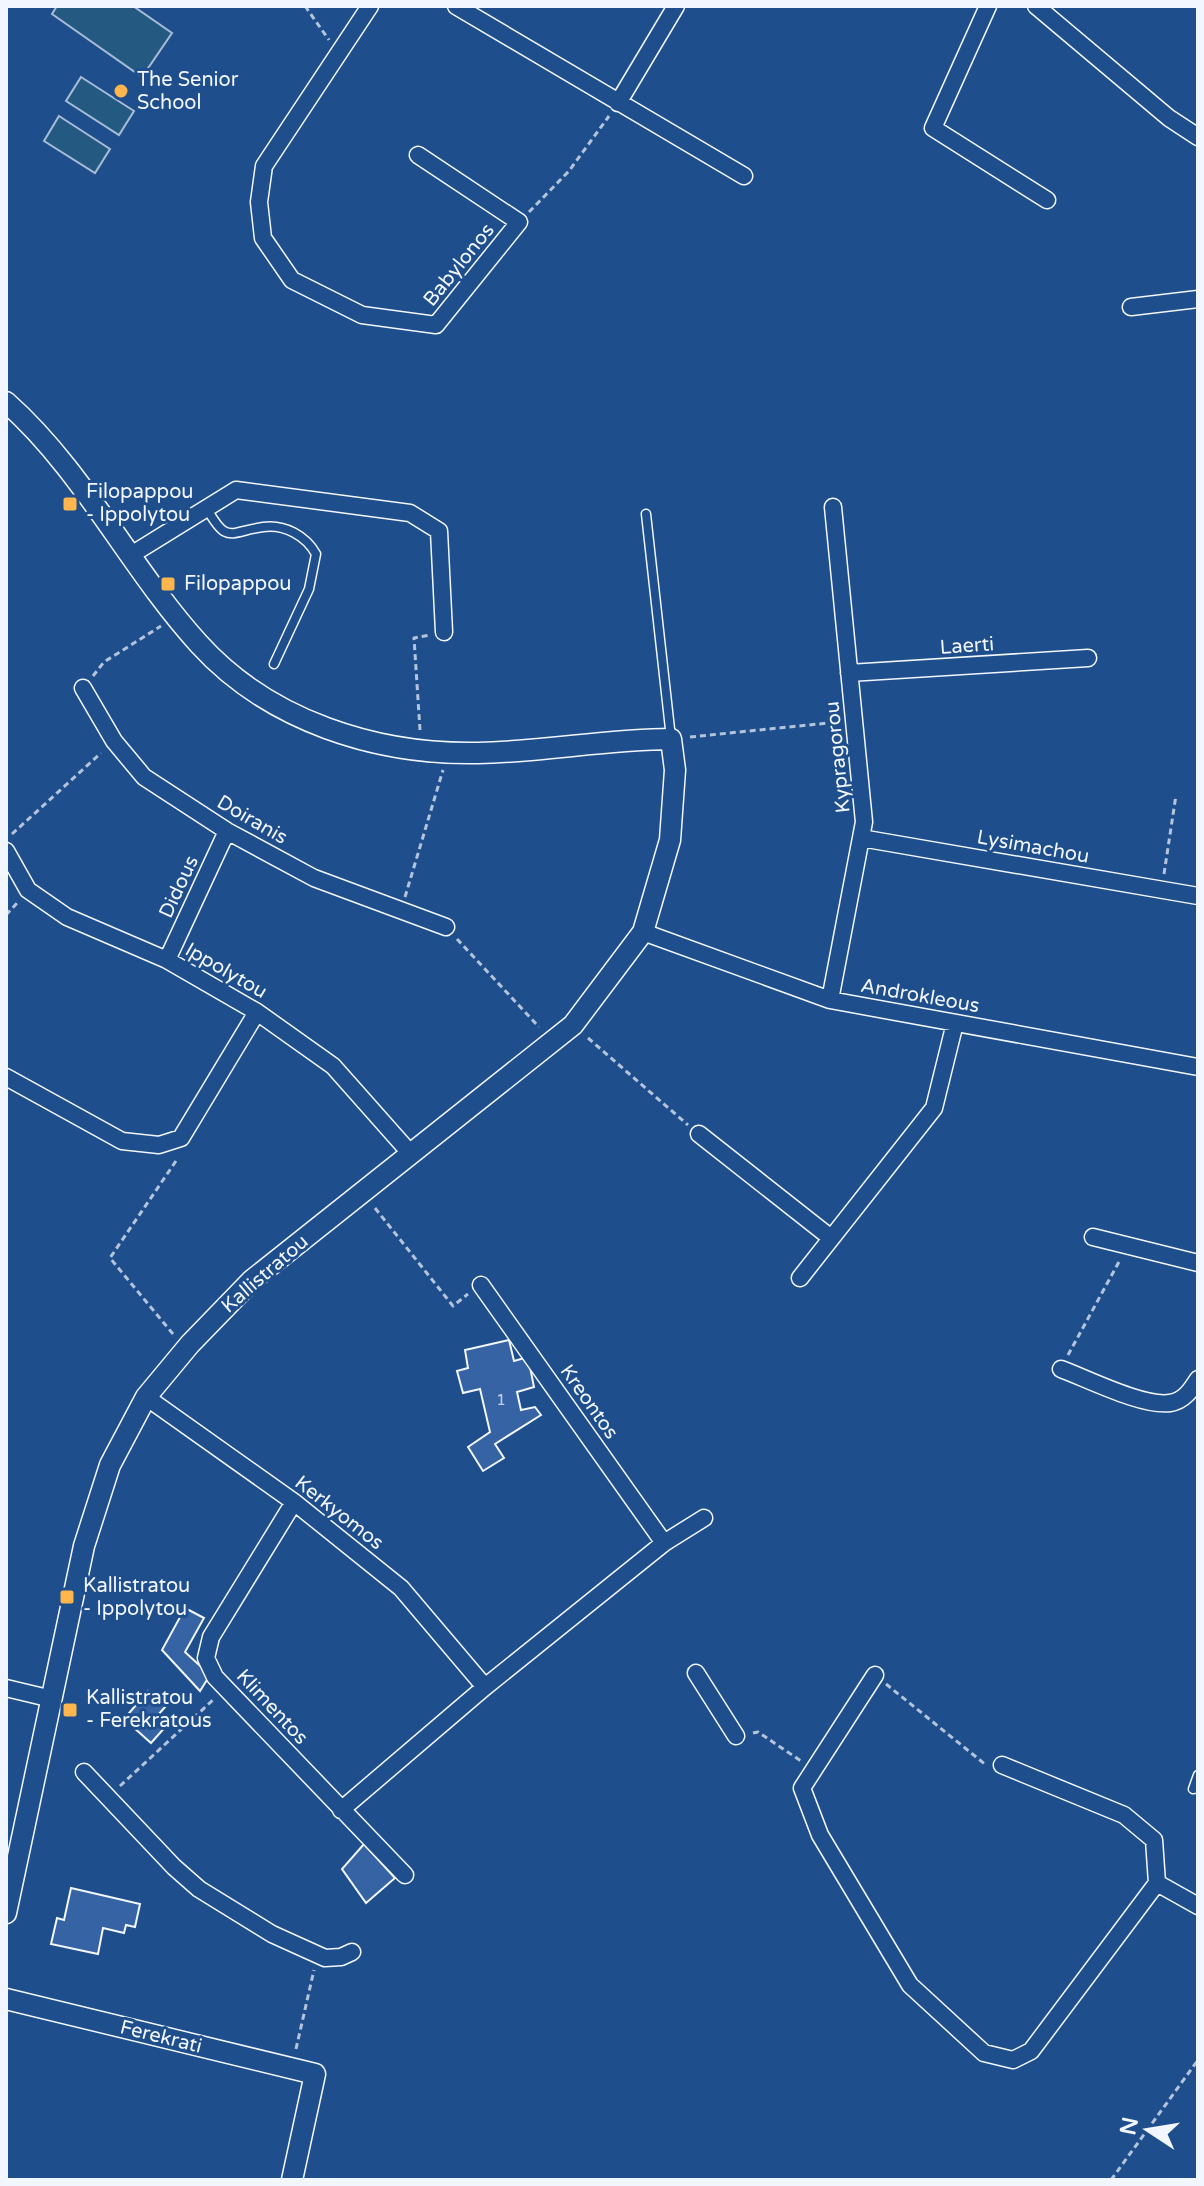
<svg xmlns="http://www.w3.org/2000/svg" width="1204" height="2186" font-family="'Varela Round',sans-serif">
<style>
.green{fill:#245a82;stroke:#a8bbd7;stroke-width:2}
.building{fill:#3563a3;stroke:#f2f6ff;stroke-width:2}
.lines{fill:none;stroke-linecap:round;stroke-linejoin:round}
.service-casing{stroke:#f2f6ff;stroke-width:11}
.minor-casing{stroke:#f2f6ff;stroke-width:19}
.tertiary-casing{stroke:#f2f6ff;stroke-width:23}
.path{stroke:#b3c4dc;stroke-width:3;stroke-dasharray:6 4;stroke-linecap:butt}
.service{stroke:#1f4e8c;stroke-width:8}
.minor{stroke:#1f4e8c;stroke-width:16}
.tertiary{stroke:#1f4e8c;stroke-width:20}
.poi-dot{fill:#ffb74d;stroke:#1f4e8c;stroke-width:3}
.labels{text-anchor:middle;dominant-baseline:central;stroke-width:6;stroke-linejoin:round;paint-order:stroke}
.number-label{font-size:16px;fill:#c3d1e8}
.poi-label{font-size:20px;fill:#f2f6ff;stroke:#1f4e8c;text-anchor:start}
.street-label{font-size:20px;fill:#f2f6ff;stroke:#1f4e8c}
</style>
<rect width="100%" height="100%" fill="#1f4e8c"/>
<path class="green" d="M57,6h76l39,27 -30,44 -90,-63z
M81,77l53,34 -15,24 -53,-34z
M59,116l51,33 -15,24 -51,-32z"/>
<path class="building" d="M509,1340l5,21 14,-4 6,30 -17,5 4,18 14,-3 6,8 -46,29 9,14 -21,13 -15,-24 22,-15 -10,-43 -17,4 -6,-22 11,-3 -3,-18z
M185,1608l19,10 -19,34 25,23 -10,16 -38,-41z
M148,1691l18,15 -9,10 10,9 -16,18 -27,-24z
M364,1844l31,34 -29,25 -24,-34z
M71,1888l69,16 -5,23 -9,-2 -2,8 -21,-5 -5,26 -47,-10 6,-26 7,2z"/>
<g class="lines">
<defs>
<path id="service" d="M206,507c21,38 23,25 57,20 22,-3 43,9 53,27l-7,35 -35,75
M646,514l25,224
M1198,1775l-5,14 5,-1"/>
<path id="minor" d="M370,6l-106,160 -5,36 4,36 29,42 70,35 74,10 83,-103 -101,-67
M456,6l288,170
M988,6l-55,122 114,72
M1036,6l133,112 29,19
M618,103l58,-97
M1131,307l67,-8
M131,555l105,-65 174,23 29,18 5,101
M849,673l239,-15
M83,688l31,53 30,36 83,54 87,47 132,49
M861,838l337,58
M6,851l22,39 39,27 100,43 90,52 76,54 78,88
M643,932l187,68 368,67
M167,960l60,-129
M830,1000l34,-178 -31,-315
M6,1077l116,64 37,4 22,-7 76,-126
M699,1134l132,104
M1093,1237l105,26
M800,1278l134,-170 21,-85
M481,1285l183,258
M1061,1369c27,10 82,38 109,34 14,-2 21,-13 28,-24
M146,1397l148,105 107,86 84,99
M294,1502l-83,135 -5,21 9,19 190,198
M696,1673l40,63
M875,1675l-73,113 18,47 90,150 74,68 29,7 18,-9 126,-168
M6,1688l46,11
M1002,1765l122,50 30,25 3,43 41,23
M84,1772l90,95 25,22 73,45 53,24 16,-1 11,-5
M341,1810l144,-123 179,-144 40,-25"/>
<path id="tertiary" d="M6,402c77,68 124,166 193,242 70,77 177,111 279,109 65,-1 129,-14 193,-14l4,31 -5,70 -27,92 -70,93 -321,255 -62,64 -44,53 -36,68 -26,81 -78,367
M6,1999l309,75 -23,106"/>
</defs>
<use href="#service" class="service-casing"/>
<use href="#minor" class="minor-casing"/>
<use href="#tertiary" class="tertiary-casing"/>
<path class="path" d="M305,6l24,34
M529,212l40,-41 40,-55
M93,676l11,-14 57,-36
M420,730l-6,-92 16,-3
M690,737l148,-15
M12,834l89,-81
M1164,874l12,-79
M405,897l38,-127
M6,915l12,-13
M457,939l82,88
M588,1038l100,87
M375,1208l78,98 15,-12
M173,1334l-63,-76 68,-100
M1068,1355l52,-95
M886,1684l100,81
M753,1733l5,-1 43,29
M120,1786l94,-87
M296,2049l18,-79
M1111,2180l87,-120"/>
<use href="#service" class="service"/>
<use href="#minor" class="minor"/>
<use href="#tertiary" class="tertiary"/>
</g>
<g class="poi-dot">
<circle cx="121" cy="91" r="8"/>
<rect x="62" y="496" width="16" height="16" rx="4"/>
<rect x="160" y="576" width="16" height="16" rx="4"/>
<rect x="59" y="1589" width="16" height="16" rx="4"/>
<rect x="62" y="1702" width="16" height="16" rx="4"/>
</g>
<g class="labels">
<g class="number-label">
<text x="501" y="1400">1</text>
</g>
<g class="poi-label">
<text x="137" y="80">The Senior<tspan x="137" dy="23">School</tspan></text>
<text x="86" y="492">Filopappou<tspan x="86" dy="23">- Ippolytou</tspan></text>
<text x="184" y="584">Filopappou</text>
<text x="83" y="1586">Kallistratou<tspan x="83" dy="23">- Ippolytou</tspan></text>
<text x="86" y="1698">Kallistratou<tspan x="86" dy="23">- Ferekratous</tspan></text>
</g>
<g class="street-label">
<text transform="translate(459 265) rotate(-51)">Babylonos</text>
<text transform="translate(967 646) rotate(-4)">Laerti</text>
<text transform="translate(838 757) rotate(-96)">Kypragorou</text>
<text transform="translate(252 820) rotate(30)">Doiranis</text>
<text transform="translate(1033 847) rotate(10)">Lysimachou</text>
<text transform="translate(179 887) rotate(-65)">Didous</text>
<text transform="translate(226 971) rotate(30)">Ippolytou</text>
<text transform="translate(920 996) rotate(10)">Androkleous</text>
<text transform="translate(265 1274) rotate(-41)">Kallistratou</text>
<text transform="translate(589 1402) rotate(55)">Kreontos</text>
<text transform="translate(339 1513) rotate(38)">Kerkyomos</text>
<text transform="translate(272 1707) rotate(47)">Klimentos</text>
<text transform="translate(161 2037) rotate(14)">Ferekrati</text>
</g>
</g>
<rect width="1204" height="2186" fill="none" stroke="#f2f6ff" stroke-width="16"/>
<g transform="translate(1148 2130) rotate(282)" stroke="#1f4e8c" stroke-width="6" paint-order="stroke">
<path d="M0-6L14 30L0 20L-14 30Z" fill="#f2f6ff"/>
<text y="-12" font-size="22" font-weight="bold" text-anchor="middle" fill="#f2f6ff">N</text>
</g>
</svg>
